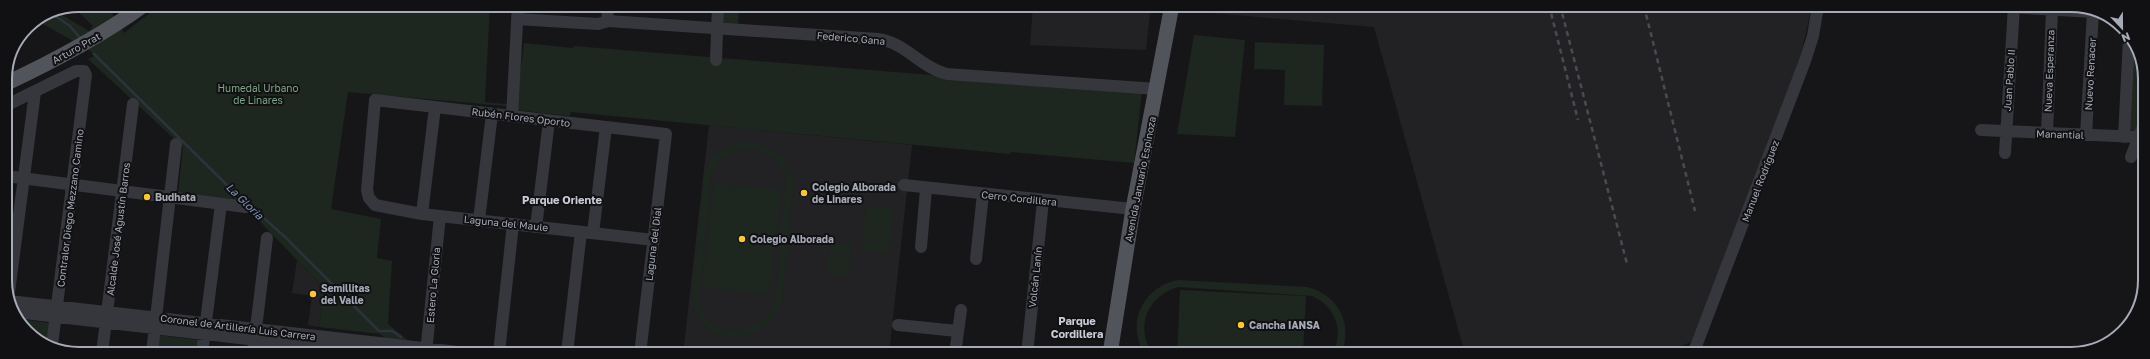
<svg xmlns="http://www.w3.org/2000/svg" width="2150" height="359" font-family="'Golos Text',sans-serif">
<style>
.built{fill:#222225}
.green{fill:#1d261f;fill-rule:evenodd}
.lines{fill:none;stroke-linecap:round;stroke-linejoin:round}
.stream{stroke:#2b333c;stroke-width:2.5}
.minor{stroke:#36373d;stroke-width:12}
.major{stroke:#52545c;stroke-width:15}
.rail{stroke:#494b52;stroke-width:2.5;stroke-dasharray:5 4;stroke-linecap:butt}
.poi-dot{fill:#fac72c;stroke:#111113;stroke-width:1.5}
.labels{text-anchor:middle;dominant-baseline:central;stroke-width:4;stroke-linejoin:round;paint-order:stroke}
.street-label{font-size:10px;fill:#a7abb8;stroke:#111113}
.park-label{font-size:10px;fill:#7da483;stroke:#111113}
.poi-label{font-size:10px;font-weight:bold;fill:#a7abb8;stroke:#111113;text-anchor:start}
.neighbourhood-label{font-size:11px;font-weight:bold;fill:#c8cad4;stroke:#111113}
.water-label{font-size:11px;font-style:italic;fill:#7c95b5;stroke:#111113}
.rim{fill:none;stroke:#a7abb8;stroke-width:2}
</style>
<rect width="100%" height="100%" fill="#161618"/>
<path class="built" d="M1033,5h118l-5,45 -116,-5z
M1190,5l622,1 -14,61 -107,275 -31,12h-195l-91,-327 -185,-16z
M709,125l203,20 -23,209h-206z
M297,260l27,28 -5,39 -11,-2 4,-29 -20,-3z"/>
<path class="green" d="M79,5h28l17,28 36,-28h330l-5,97 31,3 8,-62 49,5 1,-2 568,46 -8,71 -123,-11 -1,2 -439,-42 -1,4 -54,-6v-3l-168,-15 -17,117 50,10 -4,39 15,3 -4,63 36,29h-20l-24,-19 -61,-7 5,-39 -85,-88 -61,-7 5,-46 -95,-88 6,-3 -5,-6 -53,-30 18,-10 35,21 4,-5 -21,-20z
M723,12l16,1 -1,12 -16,-1z
M1194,35l51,5 -10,97 -58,-3z
M1255,42l69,3 -2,61 -38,-1 1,-35 -31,-1z
M2133,46l11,18v46l-9,21 -7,-2z
M746,142c25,1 43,15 48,40l-12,120c-18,49 -88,46 -90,-7l12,-120c8,-21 21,-30 42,-33zM747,149c21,1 36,12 39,33l-11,119c-14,39 -74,39 -75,-5l11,-120c7,-17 18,-24 36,-27z
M714,183l67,7 -12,105 -67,-8z
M866,206l27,2 -4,45 -27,-2z
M830,242l21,2 -2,33 -22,-2z
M1178,280l129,7c30,7 46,35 35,65l-10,2c13,-23 3,-48 -20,-58l-133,-9c-31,8 -45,40 -26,67h-9c-18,-32 -1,-67 34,-74z
M1180,290l126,6 -3,58h-126z
M20,319l30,4 -2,20 -18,-8z
M158,335l41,5 -1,13h-42z"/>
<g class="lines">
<path class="stream" d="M49,12l21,14 11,13
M94,54l132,130 59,53 94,94h13l9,6"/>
<path class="minor" d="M607,5l1,16
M1988,6l107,6
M517,19l81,5 10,-3 270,18c27,3 43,29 69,35l210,15
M716,60l2,-55
M5,106l71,-35h8l2,4 -34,270
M512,116l6,-111
M1981,130l157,7
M2047,133l5,-123
M2086,135l7,-123
M2124,137l5,-98
M2005,153l9,-147
M2131,157l13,-33
M6,176l240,31
M904,185l229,24
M422,214l13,-107
M479,220l13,-106
M536,227l13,-106
M593,233l13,-106
M921,247l5,-58
M976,259l7,-65
M8,300l27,-208
M9,301l458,52
M16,312l351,41
M898,325l59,6
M102,353l31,-249
M152,353l24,-209
M202,353l19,-149
M253,353l14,-115
M426,353l14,-137
M499,353l14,-129
M567,353l14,-121
M640,354l26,-220 -291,-34 -8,90 2,8 6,7 47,9 232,26
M955,354l6,-44
M1027,354l16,-153
M1693,354l112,-293 8,-25 5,-30"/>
<path class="major" d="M5,84c49,-23 95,-47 139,-79
M1110,354l23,-145 39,-204"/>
<path class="rail" d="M1549,5l29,115
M1560,5l67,259
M1644,6l51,205"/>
</g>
<g class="poi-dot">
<circle cx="804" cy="193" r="4"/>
<circle cx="147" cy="197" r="4"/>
<circle cx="742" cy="239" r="4"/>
<circle cx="313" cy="294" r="4"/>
<circle cx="1241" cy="325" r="4"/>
</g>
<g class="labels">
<g class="street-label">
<text transform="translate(851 38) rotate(5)">Federico Gana</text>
<text transform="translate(76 48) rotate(-29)">Arturo Prat</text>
<text transform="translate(2049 71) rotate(-88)">Nueva Esperanza</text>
<text transform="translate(2090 74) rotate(-87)">Nuevo Renacer</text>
<text transform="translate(2009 80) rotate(-86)">Juan Pablo II</text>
<text transform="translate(521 117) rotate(7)">Rubén Flores Oporto</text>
<text transform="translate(2060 134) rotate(2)">Manantial</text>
<text transform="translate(1140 179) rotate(-79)">Avenida Januario Espinoza</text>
<text transform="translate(1760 181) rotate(-69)">Manuel Rodríguez</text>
<text transform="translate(1019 198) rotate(6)">Cerro Cordillera</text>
<text transform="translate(70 208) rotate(-83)">Contralor Diego Mezzano Camino</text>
<text transform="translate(506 223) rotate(6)">Laguna del Maule</text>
<text transform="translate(118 229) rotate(-83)">Alcalde José Agustín Barros</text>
<text transform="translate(653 244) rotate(-83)">Laguna del Dial</text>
<text transform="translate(1035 277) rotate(-84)">Volcán Lanín</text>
<text transform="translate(433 285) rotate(-85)">Estero La Gloria</text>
<text transform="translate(238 327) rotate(7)">Coronel de Artillería Luis Carrera</text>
</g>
<g class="park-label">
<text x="258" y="88">Humedal Urbano<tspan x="258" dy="12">de Linares</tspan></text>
</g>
<g class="poi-label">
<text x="812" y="187">Colegio Alborada<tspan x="812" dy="12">de Linares</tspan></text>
<text x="155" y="197">Budhata</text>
<text x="750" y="239">Colegio Alborada</text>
<text x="321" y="288">Semillitas<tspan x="321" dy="12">del Valle</tspan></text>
<text x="1249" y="325">Cancha IANSA</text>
</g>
<g class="neighbourhood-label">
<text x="562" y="199">Parque Oriente</text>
<text x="1077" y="320">Parque<tspan x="1077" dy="13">Cordillera</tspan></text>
</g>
<g class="water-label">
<text transform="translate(245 201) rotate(44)">La Gloria</text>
</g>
</g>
<path d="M0 0H2150V359H0ZM79 12H2071A67 67 0 0 1 2138 79V280A67 67 0 0 1 2071 347H79A67 67 0 0 1 12 280V79A67 67 0 0 1 79 12Z" fill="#111113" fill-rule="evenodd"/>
<path class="rim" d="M79 12H2071A67 67 0 0 1 2138 79V280A67 67 0 0 1 2071 347H79A67 67 0 0 1 12 280V79A67 67 0 0 1 79 12Z"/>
<g transform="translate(2122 28) rotate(158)" stroke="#111113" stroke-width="3" paint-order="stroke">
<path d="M0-3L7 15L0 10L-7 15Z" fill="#a7abb8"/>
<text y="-6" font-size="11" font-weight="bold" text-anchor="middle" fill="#a7abb8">N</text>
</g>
</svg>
